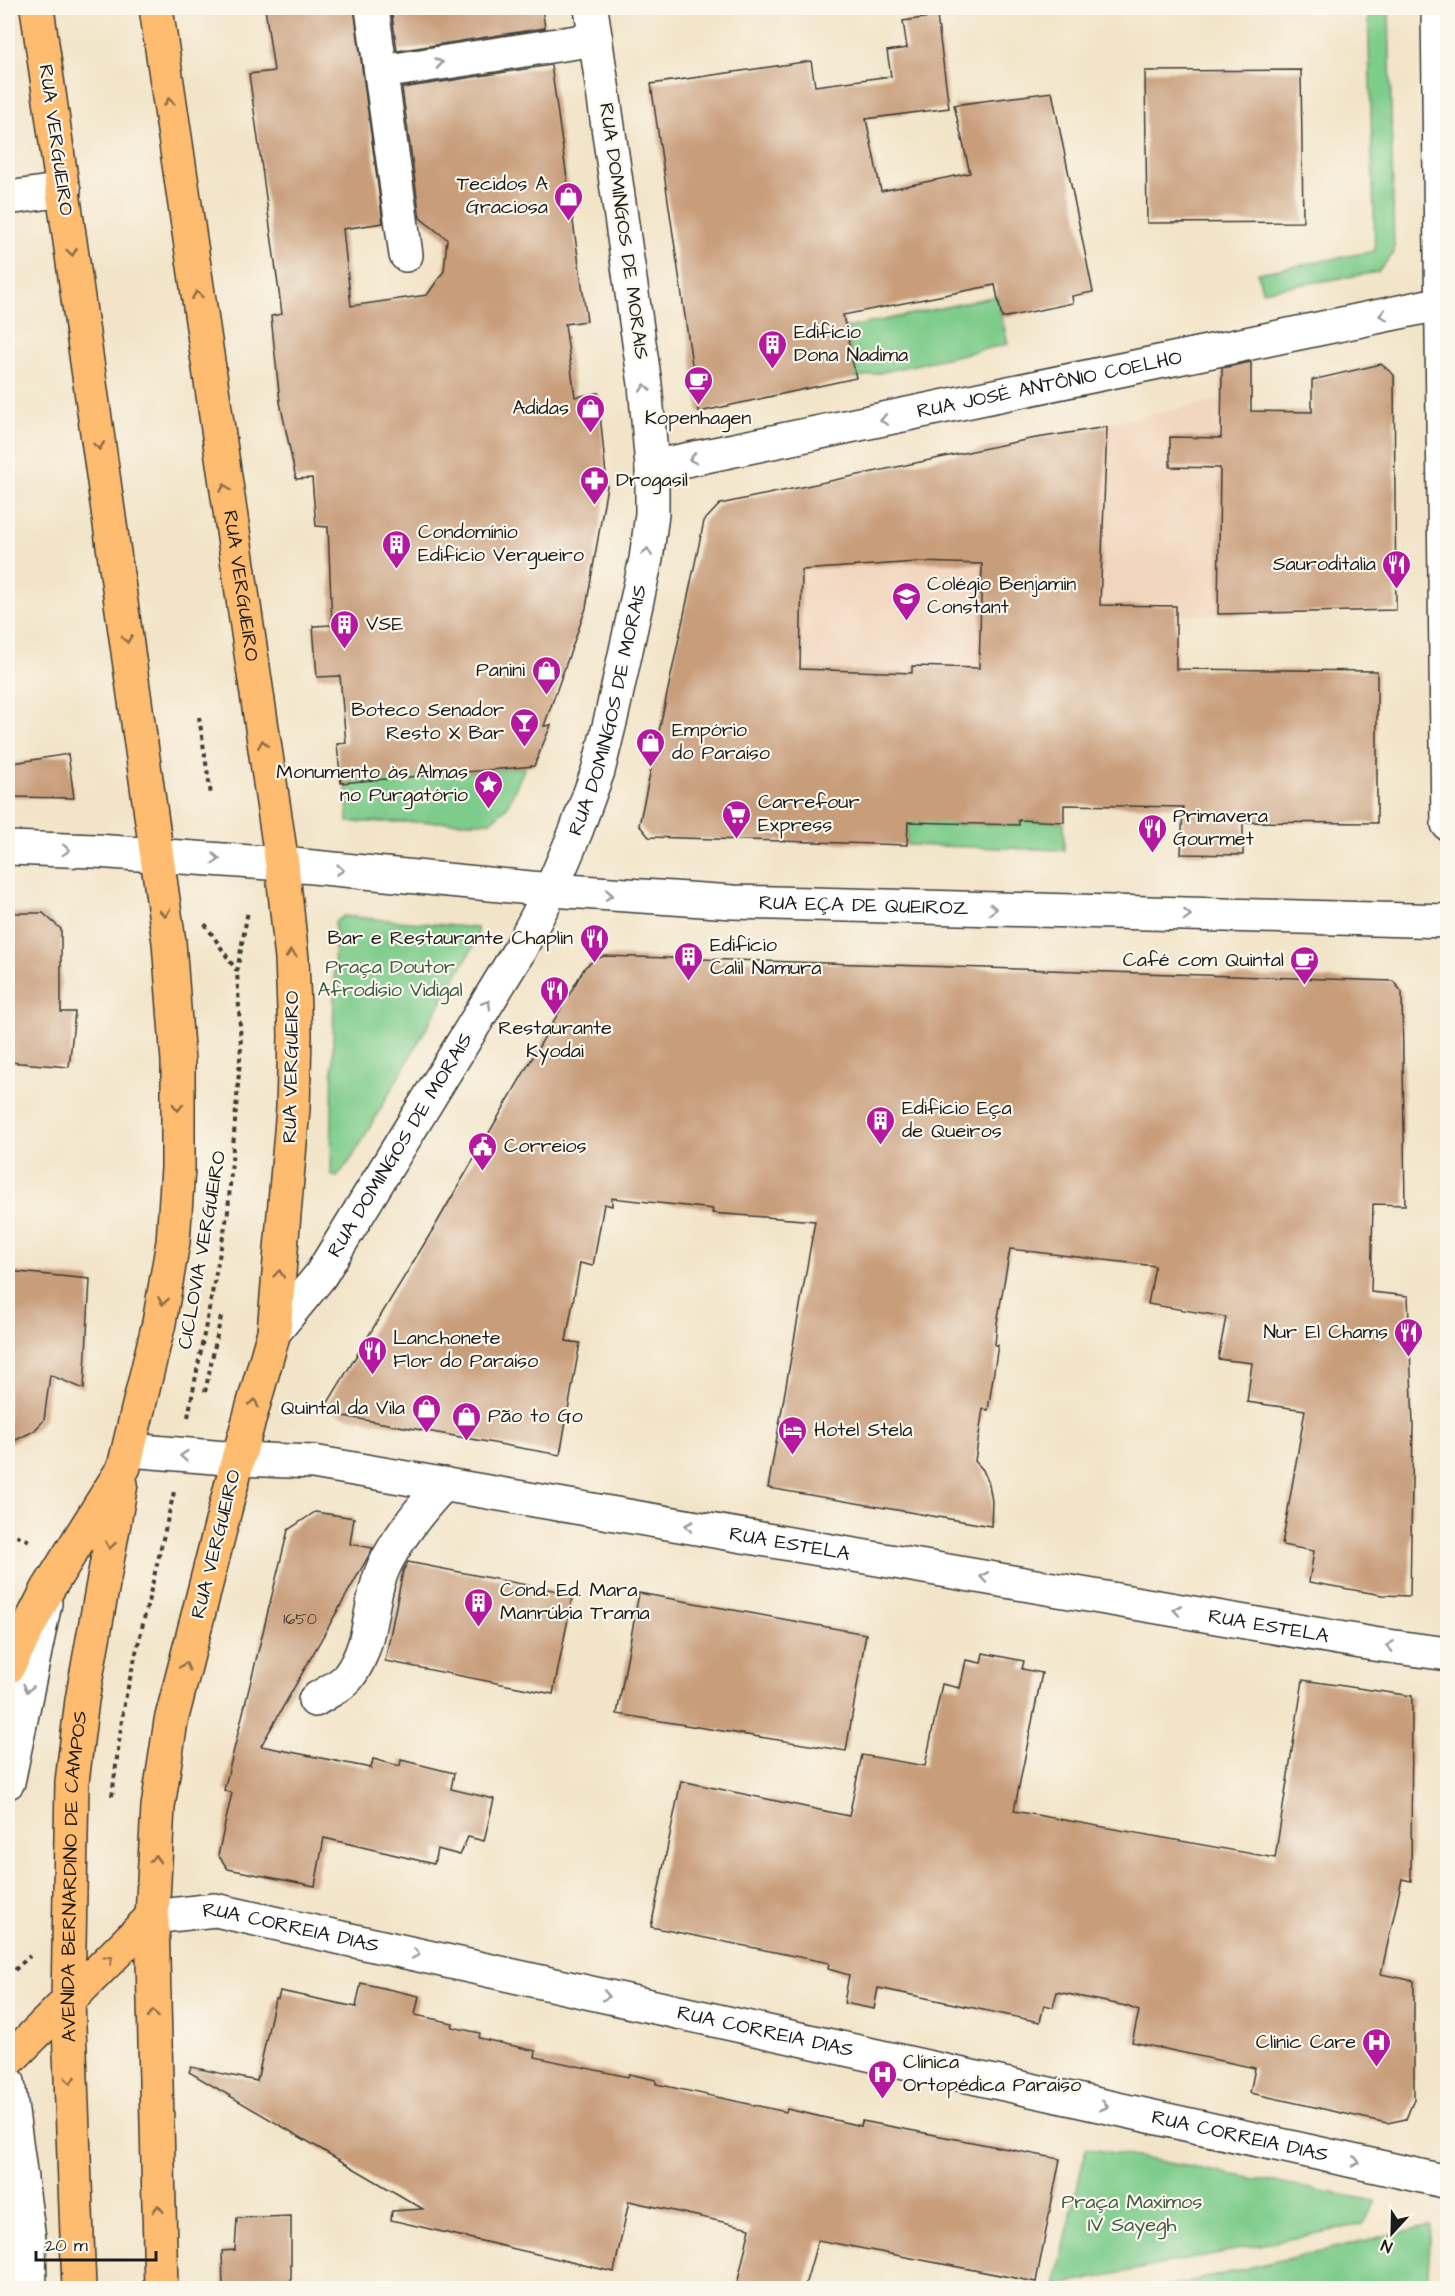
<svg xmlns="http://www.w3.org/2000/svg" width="1455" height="2296" font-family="'Architects Daughter',sans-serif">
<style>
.built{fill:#f1d5bd}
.green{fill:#7ecc8b;stroke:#4d7454;stroke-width:1.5}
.building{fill:#c89d7a;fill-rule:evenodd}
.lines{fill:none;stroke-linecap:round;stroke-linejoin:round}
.minor-casing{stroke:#3c3a36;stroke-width:36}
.major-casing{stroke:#3c3a36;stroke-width:36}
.path{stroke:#3c3a36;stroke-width:4;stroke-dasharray:4.5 4.5;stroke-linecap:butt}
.minor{stroke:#fff;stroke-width:33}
.major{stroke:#fdbc70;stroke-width:33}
.oneway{stroke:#999}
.oneway2{stroke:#8c6c46}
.labels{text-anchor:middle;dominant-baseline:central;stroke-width:4.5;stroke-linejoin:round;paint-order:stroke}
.number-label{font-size:16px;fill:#473c34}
.street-label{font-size:20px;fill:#1c1c1c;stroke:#fbf7ec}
.poi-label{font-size:20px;fill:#1c1c1c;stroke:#fbf7ec;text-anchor:start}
.park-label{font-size:20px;fill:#3e5a43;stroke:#fbf7ec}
</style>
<rect width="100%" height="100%" fill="#fbf7ec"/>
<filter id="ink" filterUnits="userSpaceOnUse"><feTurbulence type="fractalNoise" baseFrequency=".0167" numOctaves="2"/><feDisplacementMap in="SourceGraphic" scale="12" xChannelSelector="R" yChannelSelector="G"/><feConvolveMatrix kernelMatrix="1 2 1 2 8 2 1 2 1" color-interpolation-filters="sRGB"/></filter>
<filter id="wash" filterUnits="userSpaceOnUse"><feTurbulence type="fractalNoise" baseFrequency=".008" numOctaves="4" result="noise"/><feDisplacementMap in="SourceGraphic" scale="24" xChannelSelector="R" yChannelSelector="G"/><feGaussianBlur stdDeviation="1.35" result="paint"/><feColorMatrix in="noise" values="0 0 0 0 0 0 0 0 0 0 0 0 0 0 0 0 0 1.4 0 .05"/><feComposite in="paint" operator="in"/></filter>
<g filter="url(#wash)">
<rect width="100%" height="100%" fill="#f2e4c8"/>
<path class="built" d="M1251,394l-2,219 -61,2 -118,14 -6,221 -231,-7 3,-153 -167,-2 23,-109 225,-17 19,-103z"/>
<path class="green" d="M1368,8h21l5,245 -16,19 -116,19 -4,-18 117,-22z
M997,296l11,48 -152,34 -10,-50z
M525,767l-18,40 -17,15h-142l-2,-40z
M908,815l45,2v7l66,1v-5l45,2v28l-157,-5z
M344,916l133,12 1,10 -126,220 -15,19 -6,-2 4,-253z
M1086,2148l290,53 -13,23 -308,62z
M1431,2225l-4,63h-264z"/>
<g id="blocks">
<path class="building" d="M265,8h89l29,215 -40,6 8,77 76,-11 17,-24 3,-32 -27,-21 -18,-130 149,-23 36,256 -22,3 10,73 23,-4 9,93 -21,122 -42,118 7,-1 -17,41 -193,17 -4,-39 9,-1 -6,-67 -23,1 -4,-51 19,-1 -4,-98 -12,-1 -4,-48 -16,1 -16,-77 -9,-86 11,-2 -33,-240 25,-3z
M391,8h151l3,20 -148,23z
M937,16l12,92 -83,11 15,72 89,-18 -16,-68 98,-13 41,200 -21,4 1,7 -71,15 -7,-33 -152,30 13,63 -157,34 -48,-328 160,-23 4,25 76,-10 -4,-25 20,-3 -4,-27z
M1301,70l2,152 -156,1 -2,-152z
M1251,362v49l61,1v-32l69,-16 13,11 2,235 -178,4 2,-146 -50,-1v-30l51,1 1,-70z
M1107,427l-7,178 76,1v63l201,2v152l-134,-1v33l-62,-1 2,-47 -119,-2v17l-45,-2v5l-111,-3 -1,23 -258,-8 -10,-12 65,-304 16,-17 310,-65zM917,562l65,2 -3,104 -67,-2v7l-112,-4 2,-99z
M68,754l6,44 -66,-1v-33z
M8,913h35l18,16v83h14l-6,55 -61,-5z
M604,956l789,25 9,11 3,213 -32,-1 -2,88 37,4 5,129 -3,171 -28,-1 -73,-13 5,-31 -32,-6 23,-135 -58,-8 5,-39 -34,-4 8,-42 -78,-13 7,-38 -145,-17 -13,74 -2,22h3l-10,65 -5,-1 -8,52 8,9 6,14 3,17 -1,25 -223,-38 47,-267 -103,-8 1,-4 -101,-11v8l-8,-2 -11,62 -13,-3 -14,78 14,2 -20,112 -217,-39 -19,-7 111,-183 150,-259 11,-8z
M8,1271l82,8 -6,110 -34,-14 -6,45 -10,11 -26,13z
M315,1512l39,6 -4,26 23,4 -112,198 110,22 2,-9 27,7 1,-6 53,13 -3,16 43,10 -10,42 -16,-4 -8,18 -23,-6 -3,15 -110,-26 -9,48 -87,-17 -10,-14 14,-62 -8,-3 64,-260z
M408,1562l165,32 -20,100 -168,-33 18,-90z
M639,1593l227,41 -20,117 -229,-37z
M983,1653l41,8 -2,8 20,4 -28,138 261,47 28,-178 109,16 -1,185 -9,-2 -21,95 33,7v118l-8,20 -19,4 -137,-30 5,-25 -123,-26 7,-31 -13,-5 -69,-14 -4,15 -9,-2 -4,17 -162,-34 -4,21 -30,-6 5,-28 -21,-6 1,-6 -178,-36 30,-146 168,35 13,-61 63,11 17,-82 18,4 6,-28 15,3z
M361,1983l58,13 -4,19 38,8 -1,4 28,6 -1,5 57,13 -1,6 93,20 1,-3 27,6v4l130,28 1,-3 74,17 1,-5 198,38 -24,123 -218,-42 -14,49h-68l14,-61 -121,-27 -15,71 -223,-52 1,-9 31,-2 -234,-137 2,-5 66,14 18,-82h3l2,-8 76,16z
M291,2216v73h-68l-1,-38 13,-1 2,-32z"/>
</g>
</g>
<g filter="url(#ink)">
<use href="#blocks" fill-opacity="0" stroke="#3c3a36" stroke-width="1.5"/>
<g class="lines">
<defs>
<g id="minor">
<path d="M372,8l34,247"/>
<path d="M1438,8l10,816"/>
<path d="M382,72l214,-33"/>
<path d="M8,198l56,-8"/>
<path id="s1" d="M652,467l796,-165"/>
<path id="s2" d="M8,848l88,3 186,13 269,26 182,12 715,19"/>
<path id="s3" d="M274,1332l46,-56 199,-325 32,-61 25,-59 22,-60 14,-57 34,-155 6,-45v-47l-7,-83 -54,-376"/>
<path id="s4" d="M129,1450l109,9 75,3 1060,182 75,10"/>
<path d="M315,1700c10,-7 27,-14 34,-24 26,-35 18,-76 37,-114 15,-28 36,-55 58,-78"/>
<path d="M8,1782l37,-179"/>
<path id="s5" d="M152,1917l63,-7 1233,272"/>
<path d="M8,2082l21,157 1,49"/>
</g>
<g id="major">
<path id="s6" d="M156,8l126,856 10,95 3,76 -2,73 -19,224 -36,127 -67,262 -13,86 -6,110 9,371"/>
<path d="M8,1667l40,-78 76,-122 35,-144 14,-81 5,-74v-107l-9,-119 -132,-934"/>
<path d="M8,2061l144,-144"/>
<path id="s7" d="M79,2288l-11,-288 4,-218 10,-82 39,-216"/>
</g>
</defs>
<use href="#minor" class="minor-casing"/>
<use href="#major" class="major-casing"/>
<path class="path" d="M199,717l12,78
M205,924l31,46
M205,1392l16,-75
M188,1417l40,-206 13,-165 -4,-75 11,-60
M8,1532l22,9
M112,1796l12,-92 50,-212
M8,1976l22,-20"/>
<use href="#minor" class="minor"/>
<use href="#major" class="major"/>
</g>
<defs><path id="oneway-chevron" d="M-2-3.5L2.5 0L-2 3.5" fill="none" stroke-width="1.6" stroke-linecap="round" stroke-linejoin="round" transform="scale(1.5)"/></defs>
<g class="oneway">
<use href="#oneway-chevron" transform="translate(439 63) rotate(-9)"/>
<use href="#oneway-chevron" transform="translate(1383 315) rotate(168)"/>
<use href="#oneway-chevron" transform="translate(645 388) rotate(-96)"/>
<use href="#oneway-chevron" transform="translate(884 420) rotate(169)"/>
<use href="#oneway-chevron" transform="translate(693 459) rotate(168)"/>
<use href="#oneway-chevron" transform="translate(647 552) rotate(-81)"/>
<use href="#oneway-chevron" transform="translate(66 850) rotate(2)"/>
<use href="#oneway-chevron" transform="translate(216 859) rotate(4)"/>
<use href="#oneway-chevron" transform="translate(340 870) rotate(5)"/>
<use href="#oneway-chevron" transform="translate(609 895) rotate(4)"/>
<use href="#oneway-chevron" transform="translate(993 909) rotate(2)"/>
<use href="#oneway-chevron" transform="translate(1187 915) rotate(2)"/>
<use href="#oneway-chevron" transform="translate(487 1004) rotate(-59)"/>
<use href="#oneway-chevron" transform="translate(184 1456) rotate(-175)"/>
<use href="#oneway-chevron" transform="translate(689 1526) rotate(-170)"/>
<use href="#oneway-chevron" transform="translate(984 1577) rotate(-170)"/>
<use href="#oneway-chevron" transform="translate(1177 1610) rotate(-170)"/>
<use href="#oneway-chevron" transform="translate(1390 1646) rotate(-172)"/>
<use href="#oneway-chevron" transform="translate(28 1688) rotate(103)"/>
<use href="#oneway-chevron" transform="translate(416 1954) rotate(12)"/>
<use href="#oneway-chevron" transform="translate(606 1996) rotate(12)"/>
<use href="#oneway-chevron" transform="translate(1104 2106) rotate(13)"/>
<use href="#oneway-chevron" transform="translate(1356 2162) rotate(13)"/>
</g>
<g class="oneway2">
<use href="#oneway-chevron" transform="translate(169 102) rotate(-98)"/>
<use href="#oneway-chevron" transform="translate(72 252) rotate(82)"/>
<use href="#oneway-chevron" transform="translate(197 295) rotate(-98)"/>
<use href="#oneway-chevron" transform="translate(99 446) rotate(82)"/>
<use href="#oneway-chevron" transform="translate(225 488) rotate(-98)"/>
<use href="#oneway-chevron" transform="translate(127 639) rotate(82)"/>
<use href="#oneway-chevron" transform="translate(263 744) rotate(-99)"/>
<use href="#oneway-chevron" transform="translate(165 913) rotate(83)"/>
<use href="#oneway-chevron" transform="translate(291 954) rotate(-95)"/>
<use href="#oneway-chevron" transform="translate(178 1107) rotate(90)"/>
<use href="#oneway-chevron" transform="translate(279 1274) rotate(-85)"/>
<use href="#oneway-chevron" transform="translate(163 1301) rotate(99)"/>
<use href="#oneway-chevron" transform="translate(254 1403) rotate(-74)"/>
<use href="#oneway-chevron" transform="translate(110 1545) rotate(100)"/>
<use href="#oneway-chevron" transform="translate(185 1666) rotate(-76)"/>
<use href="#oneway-chevron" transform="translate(155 1859) rotate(-87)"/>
<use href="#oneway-chevron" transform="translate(109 1959) rotate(-45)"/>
<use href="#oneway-chevron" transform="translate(153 2014) rotate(-91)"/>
<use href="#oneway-chevron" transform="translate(70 2080) rotate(88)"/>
<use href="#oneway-chevron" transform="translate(158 2209) rotate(-92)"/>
</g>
</g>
<defs>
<symbol id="shop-pin" viewBox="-11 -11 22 30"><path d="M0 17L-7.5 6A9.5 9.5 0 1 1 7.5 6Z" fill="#b5179e" stroke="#fbf7ec"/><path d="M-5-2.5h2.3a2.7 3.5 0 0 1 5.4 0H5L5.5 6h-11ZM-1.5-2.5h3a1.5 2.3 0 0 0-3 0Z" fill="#fff"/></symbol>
<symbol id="building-pin" viewBox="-11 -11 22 30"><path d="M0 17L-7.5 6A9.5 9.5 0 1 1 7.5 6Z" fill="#b5179e" stroke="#fbf7ec"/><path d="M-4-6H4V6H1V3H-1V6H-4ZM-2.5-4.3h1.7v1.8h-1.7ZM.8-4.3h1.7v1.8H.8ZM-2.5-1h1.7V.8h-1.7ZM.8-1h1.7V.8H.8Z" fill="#fff"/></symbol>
<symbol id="cafe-pin" viewBox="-11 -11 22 30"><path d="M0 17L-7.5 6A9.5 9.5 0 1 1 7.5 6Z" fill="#b5179e" stroke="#fbf7ec"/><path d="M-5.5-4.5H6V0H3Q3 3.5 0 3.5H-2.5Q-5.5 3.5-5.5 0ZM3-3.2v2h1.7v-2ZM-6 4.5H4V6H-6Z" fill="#fff"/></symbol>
<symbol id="pharmacy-pin" viewBox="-11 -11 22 30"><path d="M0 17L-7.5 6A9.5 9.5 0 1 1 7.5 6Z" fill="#b5179e" stroke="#fbf7ec"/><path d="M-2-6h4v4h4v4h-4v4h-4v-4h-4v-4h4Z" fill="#fff"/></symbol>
<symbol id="restaurant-pin" viewBox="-11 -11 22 30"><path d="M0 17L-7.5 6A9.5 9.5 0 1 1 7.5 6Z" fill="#b5179e" stroke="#fbf7ec"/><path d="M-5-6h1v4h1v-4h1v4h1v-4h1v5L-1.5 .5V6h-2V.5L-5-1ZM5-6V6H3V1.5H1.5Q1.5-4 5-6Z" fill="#fff"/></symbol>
<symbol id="school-pin" viewBox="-11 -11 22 30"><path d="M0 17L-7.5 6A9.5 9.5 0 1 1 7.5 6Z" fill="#b5179e" stroke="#fbf7ec"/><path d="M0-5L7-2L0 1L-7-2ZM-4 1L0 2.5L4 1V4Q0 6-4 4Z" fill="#fff"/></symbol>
<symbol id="bar-pin" viewBox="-11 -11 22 30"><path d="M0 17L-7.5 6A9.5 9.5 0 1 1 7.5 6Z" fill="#b5179e" stroke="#fbf7ec"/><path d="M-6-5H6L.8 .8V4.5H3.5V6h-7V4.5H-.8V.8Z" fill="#fff"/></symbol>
<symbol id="sight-pin" viewBox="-11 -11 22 30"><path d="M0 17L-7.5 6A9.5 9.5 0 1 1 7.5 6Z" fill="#b5179e" stroke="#fbf7ec"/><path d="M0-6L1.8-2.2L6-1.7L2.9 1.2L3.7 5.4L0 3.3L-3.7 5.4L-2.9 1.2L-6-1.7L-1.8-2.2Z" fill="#fff"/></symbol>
<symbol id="supermarket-pin" viewBox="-11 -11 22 30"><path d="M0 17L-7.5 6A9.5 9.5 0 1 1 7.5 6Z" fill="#b5179e" stroke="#fbf7ec"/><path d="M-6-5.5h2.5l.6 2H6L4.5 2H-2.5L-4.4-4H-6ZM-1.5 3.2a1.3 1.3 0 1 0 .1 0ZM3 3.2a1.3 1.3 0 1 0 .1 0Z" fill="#fff"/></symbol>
<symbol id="civic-pin" viewBox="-11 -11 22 30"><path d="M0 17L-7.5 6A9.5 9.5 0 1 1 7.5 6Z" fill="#b5179e" stroke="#fbf7ec"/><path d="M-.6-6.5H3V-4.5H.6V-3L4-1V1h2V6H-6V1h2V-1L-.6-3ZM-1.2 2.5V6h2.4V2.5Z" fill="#fff"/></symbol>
<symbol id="hotel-pin" viewBox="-11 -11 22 30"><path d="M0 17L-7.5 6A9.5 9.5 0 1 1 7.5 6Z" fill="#b5179e" stroke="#fbf7ec"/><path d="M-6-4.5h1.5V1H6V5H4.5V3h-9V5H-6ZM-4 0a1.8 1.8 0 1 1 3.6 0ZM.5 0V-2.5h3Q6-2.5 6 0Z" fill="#fff"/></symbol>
<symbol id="hospital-pin" viewBox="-11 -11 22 30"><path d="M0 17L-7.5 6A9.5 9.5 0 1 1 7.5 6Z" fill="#b5179e" stroke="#fbf7ec"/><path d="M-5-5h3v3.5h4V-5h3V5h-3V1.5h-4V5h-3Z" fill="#fff"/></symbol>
</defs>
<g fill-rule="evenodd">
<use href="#shop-pin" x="552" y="180" width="33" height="45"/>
<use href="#building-pin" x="756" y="328" width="33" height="45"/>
<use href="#cafe-pin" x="682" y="364" width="33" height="45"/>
<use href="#shop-pin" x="574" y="392" width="33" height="45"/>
<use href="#pharmacy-pin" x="578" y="464" width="33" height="45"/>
<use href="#building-pin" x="380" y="528" width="33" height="45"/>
<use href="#restaurant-pin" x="1380" y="548" width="33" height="45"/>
<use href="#school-pin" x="890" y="580" width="33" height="45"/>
<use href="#building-pin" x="328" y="608" width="33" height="45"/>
<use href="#shop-pin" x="530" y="654" width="33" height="45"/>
<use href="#bar-pin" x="508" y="706" width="33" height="45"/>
<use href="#shop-pin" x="634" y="726" width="33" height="45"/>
<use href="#sight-pin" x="472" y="768" width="33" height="45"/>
<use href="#supermarket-pin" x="720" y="798" width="33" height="45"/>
<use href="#restaurant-pin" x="1136" y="812" width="33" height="45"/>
<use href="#restaurant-pin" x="578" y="922" width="33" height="45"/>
<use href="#building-pin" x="672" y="940" width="33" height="45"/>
<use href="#cafe-pin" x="1288" y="944" width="33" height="45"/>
<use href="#restaurant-pin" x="538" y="974" width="33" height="45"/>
<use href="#building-pin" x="864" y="1104" width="33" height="45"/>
<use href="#civic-pin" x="466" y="1130" width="33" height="45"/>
<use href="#restaurant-pin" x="1392" y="1316" width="33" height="45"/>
<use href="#restaurant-pin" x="356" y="1334" width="33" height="45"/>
<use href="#shop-pin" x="410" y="1392" width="33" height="45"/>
<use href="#shop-pin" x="450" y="1400" width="33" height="45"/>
<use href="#hotel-pin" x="776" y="1414" width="33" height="45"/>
<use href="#building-pin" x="462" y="1586" width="33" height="45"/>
<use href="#hospital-pin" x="1360" y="2026" width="33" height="45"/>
<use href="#hospital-pin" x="866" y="2058" width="33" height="45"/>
</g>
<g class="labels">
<g class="number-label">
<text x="300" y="1619">1650</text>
</g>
<g class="street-label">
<text transform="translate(56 140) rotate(82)">RUA VERGUEIRO</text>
<text transform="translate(624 231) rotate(82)">RUA DOMINGOS DE MORAIS</text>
<text stroke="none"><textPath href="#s1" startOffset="406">RUA JOSÉ ANTÔNIO COELHO</textPath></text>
<text stroke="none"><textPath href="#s6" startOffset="584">RUA VERGUEIRO</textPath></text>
<text stroke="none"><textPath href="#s3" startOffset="712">RUA DOMINGOS DE MORAIS</textPath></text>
<text stroke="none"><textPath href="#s2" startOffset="858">RUA EÇA DE QUEIROZ</textPath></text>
<text transform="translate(291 1067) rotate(-89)">RUA VERGUEIRO</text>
<text stroke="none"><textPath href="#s3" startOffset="226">RUA DOMINGOS DE MORAIS</textPath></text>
<text transform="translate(202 1250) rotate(-80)">CICLOVIA VERGUEIRO</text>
<text stroke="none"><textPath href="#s4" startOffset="668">RUA ESTELA</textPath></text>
<text transform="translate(216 1544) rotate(-76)">RUA VERGUEIRO</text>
<text stroke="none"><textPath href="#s4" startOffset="1154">RUA ESTELA</textPath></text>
<text stroke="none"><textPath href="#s7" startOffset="412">AVENIDA BERNARDINO DE CAMPOS</textPath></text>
<text stroke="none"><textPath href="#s5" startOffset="141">RUA CORREIA DIAS</textPath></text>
<text stroke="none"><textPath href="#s5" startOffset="627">RUA CORREIA DIAS</textPath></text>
<text stroke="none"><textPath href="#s5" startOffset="1113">RUA CORREIA DIAS</textPath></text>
</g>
<g class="poi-label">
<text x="548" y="184" text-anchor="end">Tecidos A<tspan x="548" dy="23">Graciosa</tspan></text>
<text x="794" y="332">Edifício<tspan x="794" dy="23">Dona Nadima</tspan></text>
<text x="569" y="408" text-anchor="end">Adidas</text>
<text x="698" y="418" text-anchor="middle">Kopenhagen</text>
<text x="616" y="480">Drogasil</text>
<text x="418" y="532">Condomínio<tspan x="418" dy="23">Edifício Vergueiro</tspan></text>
<text x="1376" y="564" text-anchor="end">Sauroditalia</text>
<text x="927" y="584">Colégio Benjamin<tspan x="927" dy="23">Constant</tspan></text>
<text x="366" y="624">VSE</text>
<text x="525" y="670" text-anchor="end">Panini</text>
<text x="504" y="710" text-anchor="end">Boteco Senador<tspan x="504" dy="23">Resto X Bar</tspan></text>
<text x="672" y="730">Empório<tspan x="672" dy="23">do Paraíso</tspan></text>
<text x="468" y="772" text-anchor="end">Monumento às Almas<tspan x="468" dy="23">no Purgatório</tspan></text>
<text x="758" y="802">Carrefour<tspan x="758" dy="23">Express</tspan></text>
<text x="1173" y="816">Primavera<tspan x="1173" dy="23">Gourmet</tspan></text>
<text x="573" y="938" text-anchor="end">Bar e Restaurante Chaplin</text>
<text x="710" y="945">Edifício<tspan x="710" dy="23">Calil Namura</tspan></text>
<text x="1284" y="960" text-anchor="end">Café com Quintal</text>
<text x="555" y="1028" text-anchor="middle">Restaurante<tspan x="555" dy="23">Kyodai</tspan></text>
<text x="902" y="1108">Edifício Eça<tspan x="902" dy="23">de Queiros</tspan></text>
<text x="504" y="1146">Correios</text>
<text x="1388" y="1332" text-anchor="end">Nur El Chams</text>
<text x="393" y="1338">Lanchonete<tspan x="393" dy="23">Flor do Paraíso</tspan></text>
<text x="405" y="1408" text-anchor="end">Quintal da Vila</text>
<text x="488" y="1416">Pão to Go</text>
<text x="814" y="1430">Hotel Stela</text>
<text x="500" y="1590">Cond. Ed. Mara<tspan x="500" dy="23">Manrúbia Trama</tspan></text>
<text x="1356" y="2042" text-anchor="end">Clinic Care</text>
<text x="903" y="2062">Clínica<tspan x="903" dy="23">Ortopédica Paraíso</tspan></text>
</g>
<g class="park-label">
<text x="390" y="967">Praça Doutor<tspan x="390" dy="23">Afrodísio Vidigal</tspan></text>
<text x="1132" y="2202">Praça Maximos<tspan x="1132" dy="23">IV Sayegh</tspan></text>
</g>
</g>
<rect width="1455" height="2296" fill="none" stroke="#fbf7ec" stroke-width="30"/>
<g transform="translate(1392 2233) rotate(202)" stroke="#fbf7ec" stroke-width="4.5" paint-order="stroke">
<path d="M0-4.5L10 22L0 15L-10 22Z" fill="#1c1c1c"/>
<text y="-9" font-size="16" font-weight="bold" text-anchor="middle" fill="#1c1c1c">N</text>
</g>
<path d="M36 2251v9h120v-9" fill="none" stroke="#1c1c1c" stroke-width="3"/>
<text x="45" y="2251" font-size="18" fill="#1c1c1c" stroke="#fbf7ec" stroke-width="4.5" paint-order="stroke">20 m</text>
</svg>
